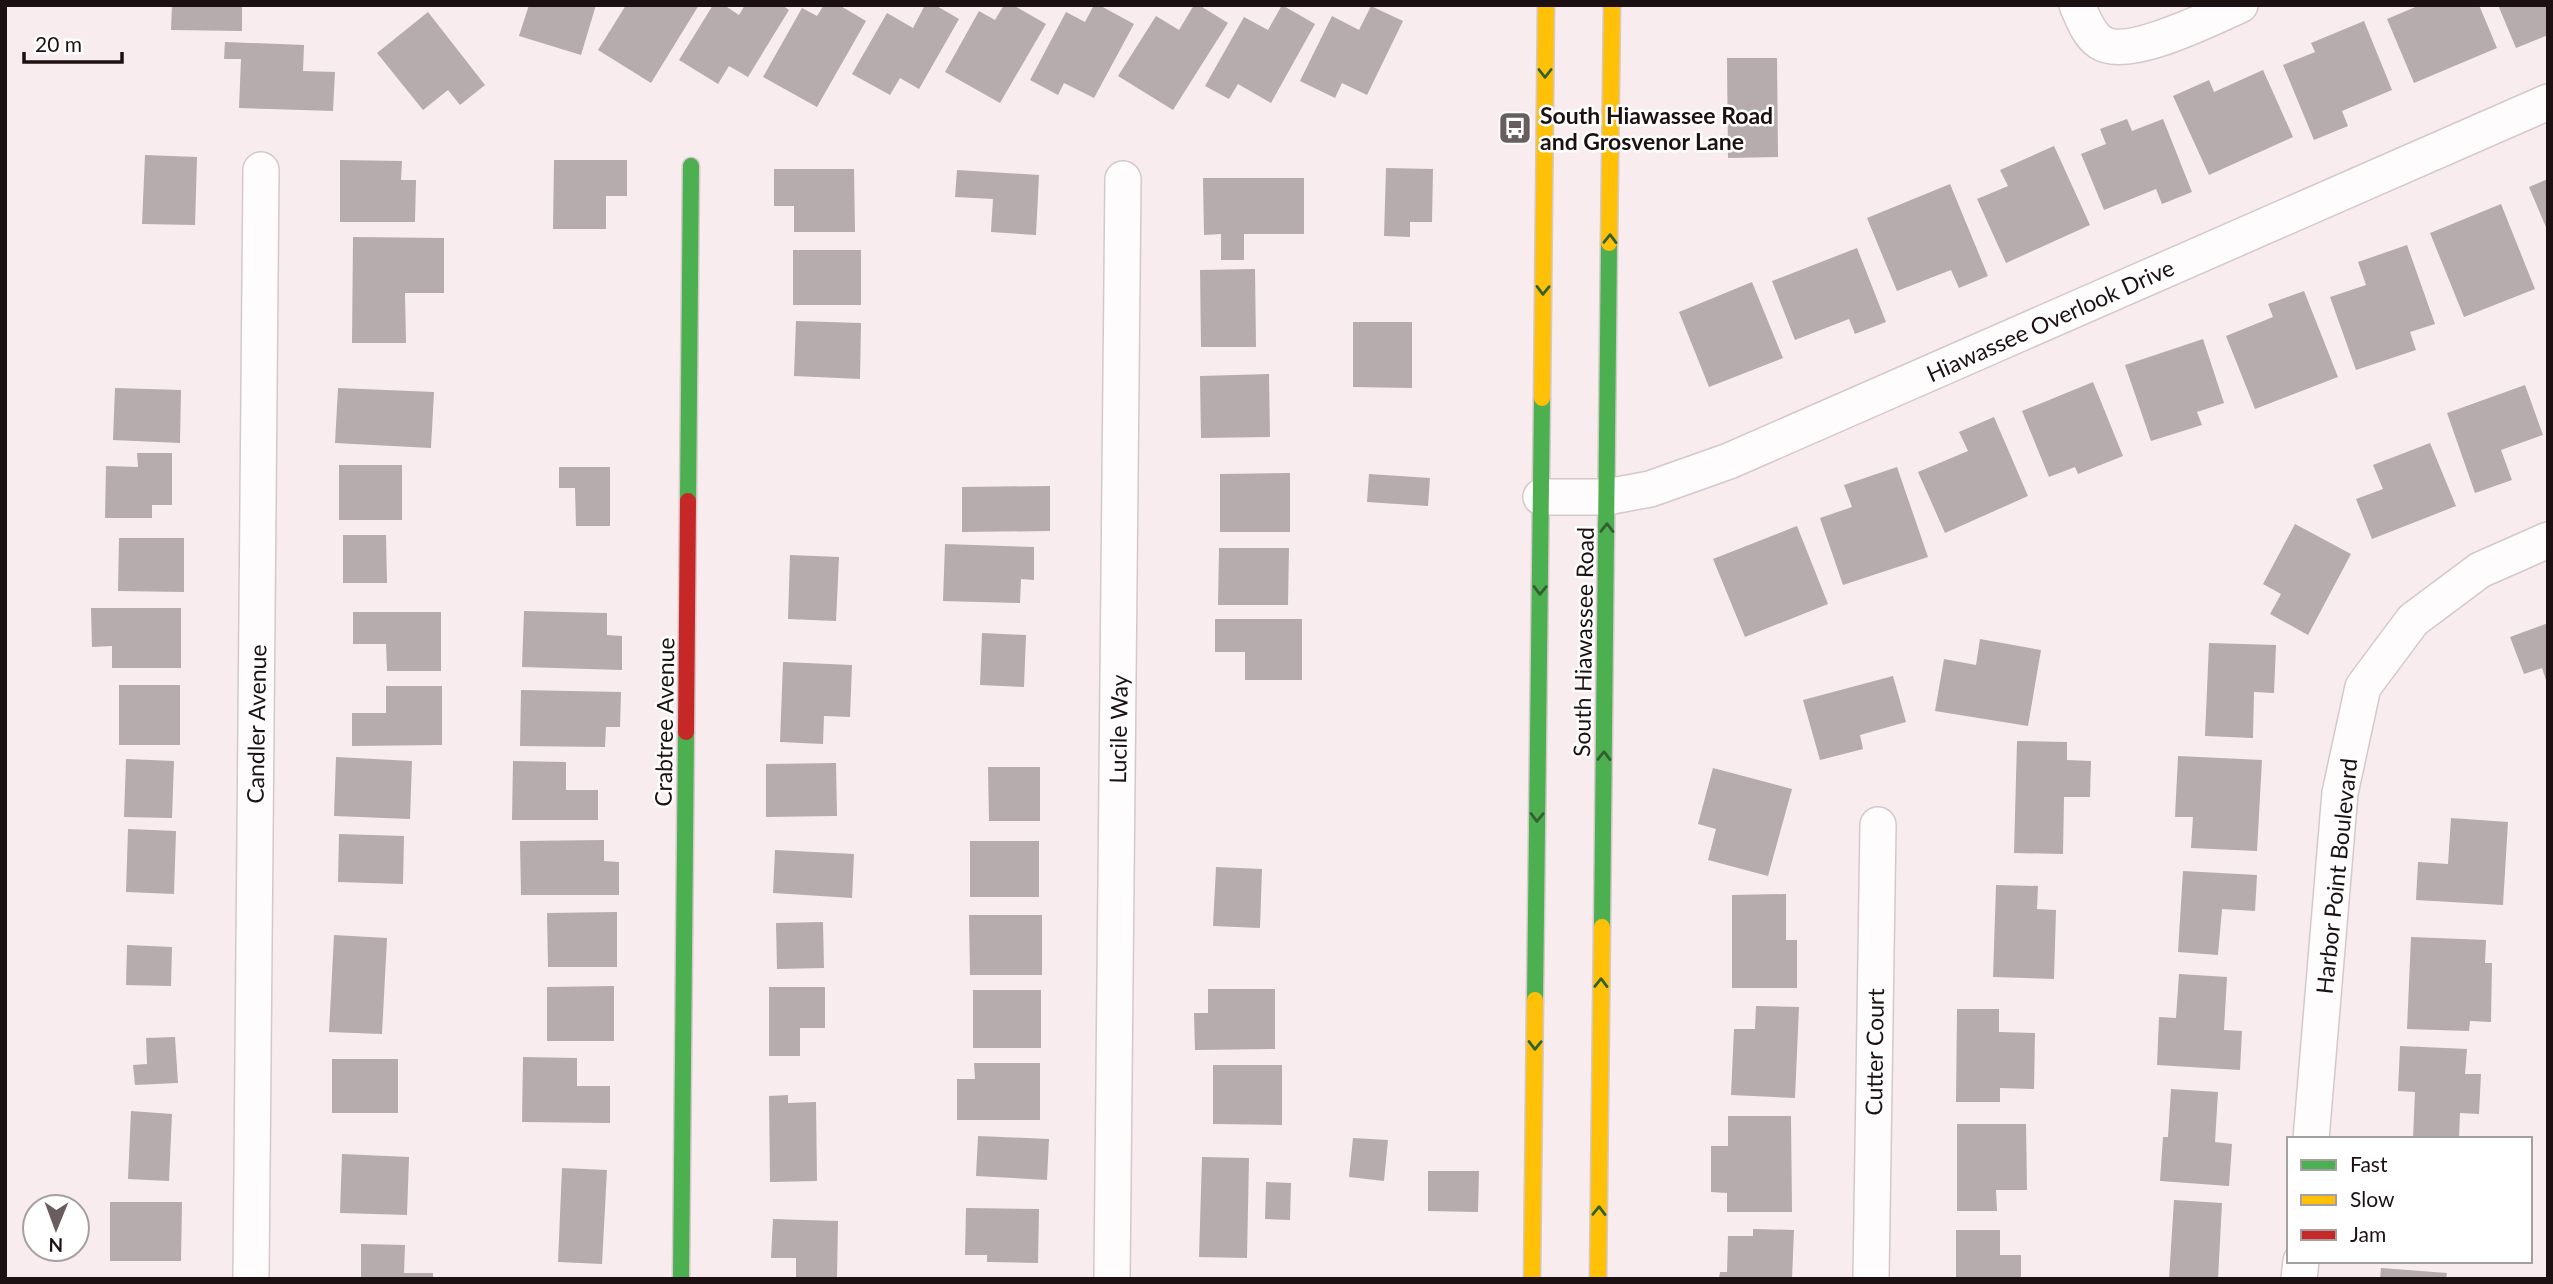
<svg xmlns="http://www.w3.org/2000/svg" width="2553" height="1284" font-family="Lato,sans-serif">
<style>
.building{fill:#b6abad}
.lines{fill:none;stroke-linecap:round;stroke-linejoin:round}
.street-casing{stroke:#d5c8ca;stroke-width:38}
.fast-casing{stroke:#d5c8ca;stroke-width:19}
.slow-casing{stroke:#d5c8ca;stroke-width:19}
.jam-casing{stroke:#d5c8ca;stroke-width:19}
.street{stroke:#fefcfc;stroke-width:35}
.fast{stroke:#4caf50;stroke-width:16}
.slow{stroke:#ffc107;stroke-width:16}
.jam{stroke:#c62828;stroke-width:16}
.oneway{stroke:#346031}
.labels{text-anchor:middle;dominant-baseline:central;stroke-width:5;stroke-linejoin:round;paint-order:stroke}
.poi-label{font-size:23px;font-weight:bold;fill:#1c1012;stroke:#fff;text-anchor:start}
.street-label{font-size:23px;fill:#1c1012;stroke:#fff}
</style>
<rect width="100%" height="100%" fill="#f9ecee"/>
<path class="building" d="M172,5h70v26l-71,-1z
M529,5h67l-15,50 -62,-19z
M626,5h73l-48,78 -53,-33z
M713,5h11l15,10 6,-10h37l7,5 -41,67 -19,-11 -11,18 -39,-24z
M824,5h15l27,16 -49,86 -54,-30 39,-69 15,8z
M925,5h10l24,14 -40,70 -19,-11 -10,17 -38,-21 35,-61 26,15z
M1004,5h9l33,19 -46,79 -55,-31 34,-61 16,9z
M1094,5h5l35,19 -40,74 -30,-15 -6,12 -28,-15 36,-68 19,10z
M1194,5h5l29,18 -55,87 -55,-34 38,-60 23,14z
M1282,5l33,19 -44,79 -33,-19 -9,15 -24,-13 39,-69 24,13z
M2420,5h59l18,43 -83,35 -27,-64z
M2498,5h50v30l-32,13z
M1371,6l32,15 -36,74 -25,-12 -7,15 -35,-17 32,-65 27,14z
M428,12l57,73 -25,20 -12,-15 -25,20 -46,-57z
M2364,21l28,69 -50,21 6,15 -34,14 -31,-75 32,-13 -4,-9z
M225,42l79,3 -1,26 32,1 -2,39 -94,-3 2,-49h-17z
M1727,58h50l1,99 -50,1z
M2263,70l30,67 -84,38 -36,-79 36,-16 5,12z
M2127,119l5,12 31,-12 29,73 -30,12 -6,-15 -52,21 -23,-56 25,-10 -6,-15z
M2054,146l36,79 -84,38 -29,-64 31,-13 -8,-16z
M145,155l52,2 -2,68 -53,-1z
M340,160l62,1 -1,19h15l-1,42h-75z
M554,160h73v36h-21v33h-53z
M1386,168l47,1 -1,53h-22v15l-26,-1z
M774,169h80l1,63h-61v-26h-20z
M957,170l82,5 -3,60 -45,-3 2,-33 -38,-2z
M1203,178h101v56h-60v26h-23v-26l-17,1z
M2548,179v53l-19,-45z
M1950,184l38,92 -29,12 -8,-18 -54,21 -30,-73z
M2501,204l34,85 -71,28 -34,-84z
M353,237l91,1v55h-39l1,50h-54z
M2407,245l28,79 -25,8 6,18 -60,20 -26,-73 36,-12 -8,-23z
M1857,248l29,74 -31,12 -6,-15 -54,21 -23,-59z
M793,250h68v55h-68z
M1255,269l1,78h-55l-1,-77z
M1752,282l31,76 -74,29 -30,-75z
M2304,291l34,86 -83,32 -29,-73 47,-19 -5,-13z
M796,321l65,2 -1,56 -66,-3z
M1353,322h59v66l-59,-1z
M2203,339l21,64 -27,9 5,13 -51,16 -26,-76z
M1269,374l1,63 -69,1 -1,-62z
M2093,382l30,74 -45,18 -3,-7 -26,10 -27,-66z
M2525,385l18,50 -42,15 11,30 -37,13 -28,-80z
M115,388l66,2 -1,53 -67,-3z
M338,388l96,4 -3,56 -96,-5z
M1994,417l34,79 -83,37 -27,-61 50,-21 -9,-19z
M2430,443l26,63 -84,33 -16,-40 27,-10 -10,-24z
M137,453h35v52h-20v13h-47l1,-52 32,1z
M339,465h63v55h-63z
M559,467h51v59h-34l-1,-38h-16z
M1897,467l31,90 -85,28 -23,-67 32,-11 -8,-22z
M1290,473v59h-70v-58z
M1369,474l61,4 -2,28 -61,-4z
M1050,486v45l-88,1v-45z
M2295,524l56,30 -43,81 -38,-21 11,-20 -18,-10z
M1797,526l31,78 -83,33 -32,-78z
M343,535h43l1,48h-44z
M119,538h65v54l-66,-1z
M945,544l89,3v33l-13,-1 -1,24 -77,-2z
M1219,548h70l-1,57h-70z
M790,555l49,2 -3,64 -48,-2z
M91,608h90v60h-69v-22l-20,1z
M524,611l83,2v22l15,1v34l-100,-3z
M353,612h88v59h-54l-1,-27h-33z
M1215,619h87v61h-57v-28h-30z
M2548,623v60h-1l-5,-15 -18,6 -14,-37z
M982,633l44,2 -2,52 -44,-2z
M1980,639l61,11 -13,76 -93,-15 9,-52 32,6z
M2209,643l67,2 -2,48 -20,-1 -1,46 -48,-2z
M783,662l69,3 -2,52 -26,-1 -1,28 -43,-2z
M1893,676l13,46 -46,13 3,14 -43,11 -17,-60z
M119,685h61v60h-61z
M386,686h56v59l-90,1v-33h34z
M521,690l100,2 -1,35h-14l-1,20 -85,-1z
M2017,741l50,1v18l24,1 -1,36h-26l-1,57 -49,-1z
M2178,756l84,4 -5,91 -66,-3 2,-31h-18z
M336,757l76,4 -2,58 -76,-3z
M126,759l48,2 -2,57 -48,-1z
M513,761l53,1v28h32v30h-86z
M836,763l1,53 -71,1v-53z
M988,767h52v54h-51z
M1713,768l79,21 -24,87 -60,-16 8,-31 -18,-5z
M2451,818l57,4 -5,83 -87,-5 2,-38 30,2z
M128,829l48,2 -2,63 -48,-2z
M339,834l65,2 -1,48 -65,-2z
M604,840v21l15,1v33h-98l-1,-54z
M970,841h69v56h-69z
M775,850l79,4 -2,44 -79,-5z
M1216,867l46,2 -2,59 -47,-2z
M2183,871l74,4 -2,36 -33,-2 -4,46 -40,-3z
M1996,885l42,1 -1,23 19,1 -2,69 -61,-2z
M1786,894v46h11v48h-65v-93z
M617,912v55h-69l-1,-54z
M969,915h73v60h-72z
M823,922l1,46 -47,1 -1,-46z
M334,935l53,3 -5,96 -53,-2z
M2411,937l75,3 -1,23h7l-1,59 -21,-1 -1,10 -62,-2z
M127,945l45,2 -1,39 -45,-1z
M2179,974l48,3 -3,53 18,1 -2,39 -83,-5 2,-48 17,1z
M614,986v55h-67v-54z
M769,987h56v41h-25v28h-31z
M1208,989h67v60l-80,1 -1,-37h14z
M973,990h68v58h-68z
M1756,1006l43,1 -4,91 -64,-3 3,-66h21z
M1957,1009h42v23l36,1 -1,56 -34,-1v14h-44z
M175,1037l3,46 -43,2 -2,-20 14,-1 -1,-26z
M2400,1046l67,3 -2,25h16l-2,40 -19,-1 -1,26h-46l2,-47 -17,-1z
M523,1057l54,1v28h33v37l-88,-1z
M332,1059h66v54h-66z
M974,1063h66v57h-83v-41h18z
M1213,1065h69v60l-69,-1z
M2171,1089l47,3 -3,50 17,2 -3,42 -69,-5 3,-44h5z
M788,1095v8l28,-1 1,79 -47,1 -1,-86z
M131,1111l41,3 -3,67 -41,-2z
M1728,1116h63l1,96h-65v-19l-16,-1v-46h17z
M1957,1124h69l1,66h-31l1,21h-40z
M978,1136l71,3 -2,41 -71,-4z
M1353,1138l35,2 -4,41 -35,-4z
M342,1154l67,3 -2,58 -67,-2z
M1202,1157l47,1 -2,100 -48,-1z
M562,1168l45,2 -5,94 -44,-2z
M1428,1171h51l-1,41 -50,-1z
M1266,1182l25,1 -1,37 -25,-1z
M2174,1200l48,3 -4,76h-49z
M110,1202h72l-1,59h-71z
M966,1208l73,1 -1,54 -51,-1v-7h-22z
M773,1219l65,2 -1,58h-41v-21h-25z
M1753,1229l41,1 -2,49h-73l1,-7h7l1,-36h25z
M1956,1230h44v25h21v24h-65z
M361,1244l44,1 -1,28h29v6h-72z
M2381,1268l66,5 -1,6h-66z"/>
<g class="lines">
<defs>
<path id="street" d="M2077,5c6,13 11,29 23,37 27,19 112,-25 140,-37
M1541,497h66l43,-8 79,-28 819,-359
M2311,1139l29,-346 23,-106 50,-67 67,-50 68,-30
M251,1279l10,-1109
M1112,1279l11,-1100
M1871,1279l7,-454
M2299,1279l2,-18"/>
<path id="fast" d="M688,501l3,-335
M1602,927l7,-684
M1535,1000l7,-602
M681,1279l5,-547"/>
<path id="slow" d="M1609,243l3,-238
M1542,398l4,-393
M1532,1279l3,-279
M1598,1279l4,-352"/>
<path id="jam" d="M686,732l2,-231"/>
</defs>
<use href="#street" class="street-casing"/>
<use href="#fast" class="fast-casing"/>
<use href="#slow" class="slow-casing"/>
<use href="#jam" class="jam-casing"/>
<use href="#street" class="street"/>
<use href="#fast" class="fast"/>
<use href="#slow" class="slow"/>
<use href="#jam" class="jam"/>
</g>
<defs><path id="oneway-chevron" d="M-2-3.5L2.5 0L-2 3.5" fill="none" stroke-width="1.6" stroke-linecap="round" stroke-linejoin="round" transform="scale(1.75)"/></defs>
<g class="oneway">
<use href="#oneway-chevron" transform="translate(1545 73) rotate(90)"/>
<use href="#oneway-chevron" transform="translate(1610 239) rotate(-89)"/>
<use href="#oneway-chevron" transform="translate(1543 290) rotate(91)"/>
<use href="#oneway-chevron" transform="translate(1607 528) rotate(-89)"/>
<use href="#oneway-chevron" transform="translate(1540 590) rotate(91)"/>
<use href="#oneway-chevron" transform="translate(1604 756) rotate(-89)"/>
<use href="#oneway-chevron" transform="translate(1537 817) rotate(91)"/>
<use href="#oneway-chevron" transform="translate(1601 983) rotate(-89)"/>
<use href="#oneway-chevron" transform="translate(1535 1045) rotate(91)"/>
<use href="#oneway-chevron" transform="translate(1599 1211) rotate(-89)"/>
</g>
<defs>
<symbol id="bus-square" viewBox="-11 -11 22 22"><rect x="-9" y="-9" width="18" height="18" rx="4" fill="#695d5f" stroke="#fff"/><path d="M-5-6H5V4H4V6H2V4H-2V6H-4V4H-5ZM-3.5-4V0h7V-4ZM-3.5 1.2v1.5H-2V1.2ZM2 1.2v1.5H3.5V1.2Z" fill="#fff"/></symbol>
</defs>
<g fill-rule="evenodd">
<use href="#bus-square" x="1496" y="109" width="38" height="38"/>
</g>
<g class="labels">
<g class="poi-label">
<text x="1540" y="115">South Hiawassee Road<tspan x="1540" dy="26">and Grosvenor Lane</tspan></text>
</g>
<g class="street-label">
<text transform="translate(2050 320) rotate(-24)">Hiawassee Overlook Drive</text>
<text transform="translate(1583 642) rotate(-89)">South Hiawassee Road</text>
<text transform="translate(664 722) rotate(-89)">Crabtree Avenue</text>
<text transform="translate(256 724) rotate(-89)">Candler Avenue</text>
<text transform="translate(1118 729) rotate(-89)">Lucile Way</text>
<text transform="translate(2336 876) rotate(-84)">Harbor Point Boulevard</text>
<text transform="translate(1874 1052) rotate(-89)">Cutter Court</text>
</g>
</g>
<rect width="2553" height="1284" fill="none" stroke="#1c1012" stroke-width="14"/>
<rect x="2287" y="1137" width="245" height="126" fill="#ffffff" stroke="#a49fa0" stroke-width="2"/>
<rect x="2301" y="1160" width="35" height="10" fill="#4caf50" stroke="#a49fa0" stroke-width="2"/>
<text x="2350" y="1172" font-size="21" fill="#1c1012">Fast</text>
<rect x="2301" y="1195" width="35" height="10" fill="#ffc107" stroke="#a49fa0" stroke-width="2"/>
<text x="2350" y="1207" font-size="21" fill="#1c1012">Slow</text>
<rect x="2301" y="1230" width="35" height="10" fill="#c62828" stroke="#a49fa0" stroke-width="2"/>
<text x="2350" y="1242" font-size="21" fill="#1c1012">Jam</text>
<g transform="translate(56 1228) rotate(181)"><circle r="33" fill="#ffffff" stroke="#a49fa0" stroke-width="2"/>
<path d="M0-5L12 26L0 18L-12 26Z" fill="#695d5f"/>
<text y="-10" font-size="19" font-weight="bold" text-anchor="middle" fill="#1c1012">N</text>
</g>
<path d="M24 52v10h98v-10" fill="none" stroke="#1c1012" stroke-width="3.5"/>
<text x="35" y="52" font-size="21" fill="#1c1012" stroke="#ffffff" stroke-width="5" paint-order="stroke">20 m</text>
</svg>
